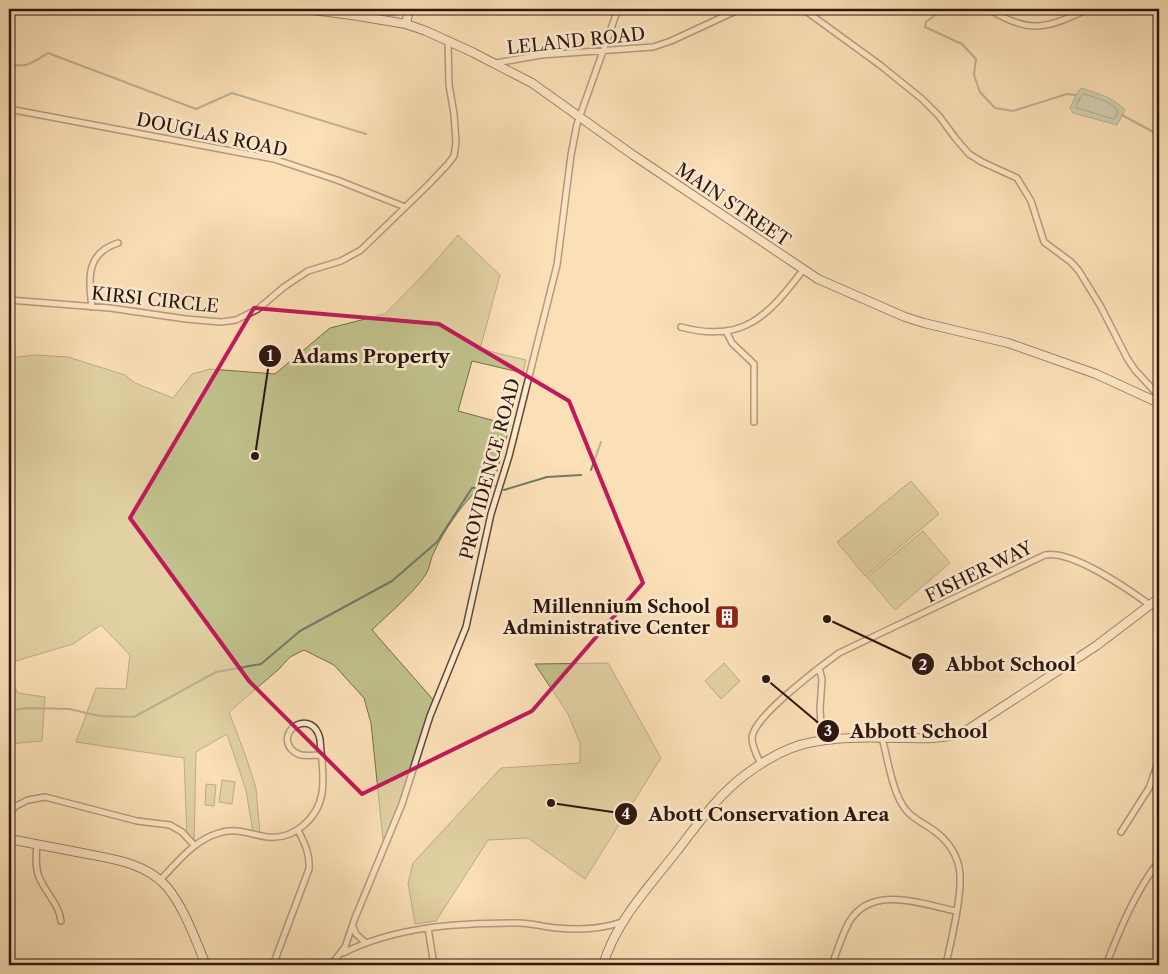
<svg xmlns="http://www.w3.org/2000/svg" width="1168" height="974" font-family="'Libre Caslon Text',serif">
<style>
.green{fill:#c0c18c;stroke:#766c4c}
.water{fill:#9fbdaa;stroke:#717a6b}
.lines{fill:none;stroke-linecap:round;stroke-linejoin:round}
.shore{stroke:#666a5c;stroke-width:1}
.stream{stroke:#717a6b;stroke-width:2}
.street-casing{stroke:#604837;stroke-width:8}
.secondary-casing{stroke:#2d160d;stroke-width:10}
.street{stroke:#fcead0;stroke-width:5}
.secondary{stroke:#fcead0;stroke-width:8}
.marked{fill:none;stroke:#c2185b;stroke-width:4;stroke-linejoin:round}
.labels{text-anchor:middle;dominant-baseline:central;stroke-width:5;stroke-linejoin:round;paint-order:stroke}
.street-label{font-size:18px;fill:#2d160d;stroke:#fcead0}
.poi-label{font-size:18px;font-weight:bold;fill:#2d160d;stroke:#fcead0;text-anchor:end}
.leader{fill:none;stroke:#2d160d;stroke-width:2}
.callout-dot{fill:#2d160d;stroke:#fcead0;stroke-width:2}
.mark-label{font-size:15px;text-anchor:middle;font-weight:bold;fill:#fff}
.callout-label{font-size:19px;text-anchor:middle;font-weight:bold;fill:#2d160d;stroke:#fcead0;stroke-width:5;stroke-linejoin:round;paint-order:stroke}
</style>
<rect width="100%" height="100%" fill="#fbdfb6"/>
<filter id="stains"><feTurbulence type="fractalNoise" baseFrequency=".004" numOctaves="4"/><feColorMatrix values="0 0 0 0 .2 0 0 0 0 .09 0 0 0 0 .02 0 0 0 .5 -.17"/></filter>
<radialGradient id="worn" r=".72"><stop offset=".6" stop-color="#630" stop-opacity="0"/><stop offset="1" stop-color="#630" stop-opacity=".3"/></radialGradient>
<path class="green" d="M331,9h71l-7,7z
M458,235l42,40 -20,74 46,11 -3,13 -51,-12 -14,50 52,14 -19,67 -13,-3c-18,18 -33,40 -44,63 -4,7 -4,16 -8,22 -12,19 -38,40 -54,56l64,73 -52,146 -13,-126 -7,-25 -30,-33 -30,-15 -14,7 -11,12 -50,43 17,45 10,31 4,47 -7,-2 -7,-43 -19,-56 -31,18 -2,93 -7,-8 -3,-79 -108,-16 20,-54 30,1 4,-34 -29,-30 -28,19 -64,19v-305l26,-3 33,2 57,18 10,8 38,15 19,-24 18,-5 65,5 55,-46 55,-14 40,-41z
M911,481l28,33 -74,62 -28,-34z
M923,531l27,32 -55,47 -28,-33z
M608,663l53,95 -76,121 -57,-41 -40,2 -52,81 -21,3 -7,-41 5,-20 88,-95 79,-5v-20l-12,-29 -33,-50z
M724,663l16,18 -19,18 -16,-18z
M9,675l9,18 27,4 -3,44 -33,3z
M222,780l13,2 -3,22 -13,-2z
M206,784l10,1 -2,21 -9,-1z"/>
<path class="water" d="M1081,88c16,5 32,9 44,22l-8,15 -44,-12 -3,-5 6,-13z"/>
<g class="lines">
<path class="shore" d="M1084,94c11,4 28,7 34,17l-3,7 -2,1 -36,-11 -1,-2 4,-8z"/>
<path class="stream" d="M943,9l-17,13 -1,5 37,17 14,15 -2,16 6,17 15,16 18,3 54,-17 9,1
M9,63c16,7 26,-2 39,-10l148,56 36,-16 134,41
M1122,115l37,20
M591,470l10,-28
M504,490l43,-13 34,-2
M9,710l20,-2 40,1 31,7 34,1 82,-45 45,-8 39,-33 92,-50 45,-39 35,-54 22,-2"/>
<defs>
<path id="street" d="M803,9l77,56 42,34 17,17 17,23 13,15 13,8 35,16 14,23 13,41 27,20 8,9 22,36 26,51 8,12 24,26
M989,9c40,26 59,19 99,0
M496,63l45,-8 112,-8 18,-6 69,-32
M9,109l265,50 63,21 68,27
M9,135v-27
M9,300l101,8 76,11 35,3 15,-2 22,-11 26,-22 24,-16 33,-10 20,-11 66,-64 21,-22 6,-8 2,-14 -2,-28 -5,-29 -1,-44
M92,307c-4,-28 -6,-54 26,-64
M681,327c62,17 87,-11 122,-57
M726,331l6,12 22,21v58
M1154,602l5,7
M882,738c6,21 10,55 24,72 5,7 14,11 21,16 15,9 28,23 32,41 5,24 -8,72 -13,98
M822,740l-2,-31 2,-30 -3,-11 20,-15 206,-98c27,-5 83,34 105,50
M761,764c-4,-8 -9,-17 -9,-26 1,-19 51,-57 67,-70
M9,813l7,-7 12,-6 17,-3 92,24 33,4 12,7 12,13
M1121,832l28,-44 10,-28
M37,844c-1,11 -2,23 2,33 6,15 20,27 22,44
M160,880c18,-18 34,-40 59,-47 18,-6 32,2 49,4 26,3 50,-19 54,-44 3,-17 -1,-37 -2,-54 -7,-31 -44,-10 -29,10 3,3 6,5 10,6 6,1 14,0 20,0
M353,927l3,7 10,9
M428,928l6,37
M343,953c54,-27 116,-30 176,-30 13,0 25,4 38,5 21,2 45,1 65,-6
M273,965l36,-96c1,-15 -4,-25 -11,-39
M331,965l14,-18 10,-29 47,-114 28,-88 36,-89 25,-113 18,-58 48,-191 14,-110 6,-31 41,-115
M832,965c5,-14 10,-30 17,-43 23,-38 72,-18 107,-11
M1106,965c14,-36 29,-73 53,-104"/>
<path id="secondary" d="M305,9l47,6 54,9 20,7 46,21 60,31 101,72 185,124 87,38 19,6 84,20 88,31 63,29
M406,24l3,-15
M9,839c21,4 42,8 63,12 32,7 72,9 95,36 18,22 28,52 39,78
M603,965c13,-44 46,-78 74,-114 20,-26 41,-56 68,-76 20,-15 43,-29 68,-33 27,-5 56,-5 83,-4 24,0 46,2 68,-6l132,-86 63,-48"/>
</defs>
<use href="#street" class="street-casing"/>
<use href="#secondary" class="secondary-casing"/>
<use href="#street" class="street"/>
<use href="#secondary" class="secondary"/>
</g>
<path d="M0 0H1168V974H0ZM254,308l185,16 130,77 74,182 -111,128 -170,83 -113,-113 -119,-163z" fill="#fbdfb6" fill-opacity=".55" fill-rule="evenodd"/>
<path class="marked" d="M254,308l185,16 130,77 74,182 -111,128 -170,83 -113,-113 -119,-163z"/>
<defs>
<symbol id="building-square" viewBox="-11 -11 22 22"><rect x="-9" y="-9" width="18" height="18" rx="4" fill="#8f2418" stroke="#fcead0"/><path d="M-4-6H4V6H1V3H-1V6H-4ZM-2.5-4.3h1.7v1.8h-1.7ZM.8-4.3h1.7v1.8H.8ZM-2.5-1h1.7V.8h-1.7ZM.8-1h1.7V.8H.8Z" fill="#fff"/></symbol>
</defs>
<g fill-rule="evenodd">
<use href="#building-square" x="713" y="603" width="28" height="28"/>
</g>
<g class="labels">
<g class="street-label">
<text transform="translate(576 41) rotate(-6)">LELAND ROAD</text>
<text transform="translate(212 135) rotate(12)">DOUGLAS ROAD</text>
<text transform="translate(733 205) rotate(34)">MAIN STREET</text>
<text transform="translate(155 300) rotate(6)">KIRSI CIRCLE</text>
<text transform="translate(490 469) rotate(-75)">PROVIDENCE ROAD</text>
<text transform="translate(979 572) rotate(-26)">FISHER WAY</text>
</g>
<g class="poi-label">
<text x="710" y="607">Millennium School<tspan x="710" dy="21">Administrative Center</tspan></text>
</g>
</g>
<path class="leader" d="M255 456L270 356M827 619L923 664M766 679L828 731M551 803L626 814"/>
<g class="callout-dot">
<circle cx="255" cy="456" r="5"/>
<circle cx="827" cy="619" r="5"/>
<circle cx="766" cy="679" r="5"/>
<circle cx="551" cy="803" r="5"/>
<circle cx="270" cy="356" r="12"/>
<circle cx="923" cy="664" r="12"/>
<circle cx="828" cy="731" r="12"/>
<circle cx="626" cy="814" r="12"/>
</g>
<g class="mark-label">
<text x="270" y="361">1</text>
<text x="923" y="670">2</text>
<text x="828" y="736">3</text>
<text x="626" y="819">4</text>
</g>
<g class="callout-label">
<text x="371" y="363">Adams Property</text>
<text x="1011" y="671">Abbot School</text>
<text x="919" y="738">Abbott School</text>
<text x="769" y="821">Abott Conservation Area</text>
</g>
<rect width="1168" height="974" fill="none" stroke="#fbdfb6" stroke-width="30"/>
<rect x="10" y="10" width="1148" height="954" fill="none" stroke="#2d160d" stroke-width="2.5"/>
<rect x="15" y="15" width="1138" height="944" fill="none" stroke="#2d160d"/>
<rect width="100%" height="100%" filter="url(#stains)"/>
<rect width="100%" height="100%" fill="url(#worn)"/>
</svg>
